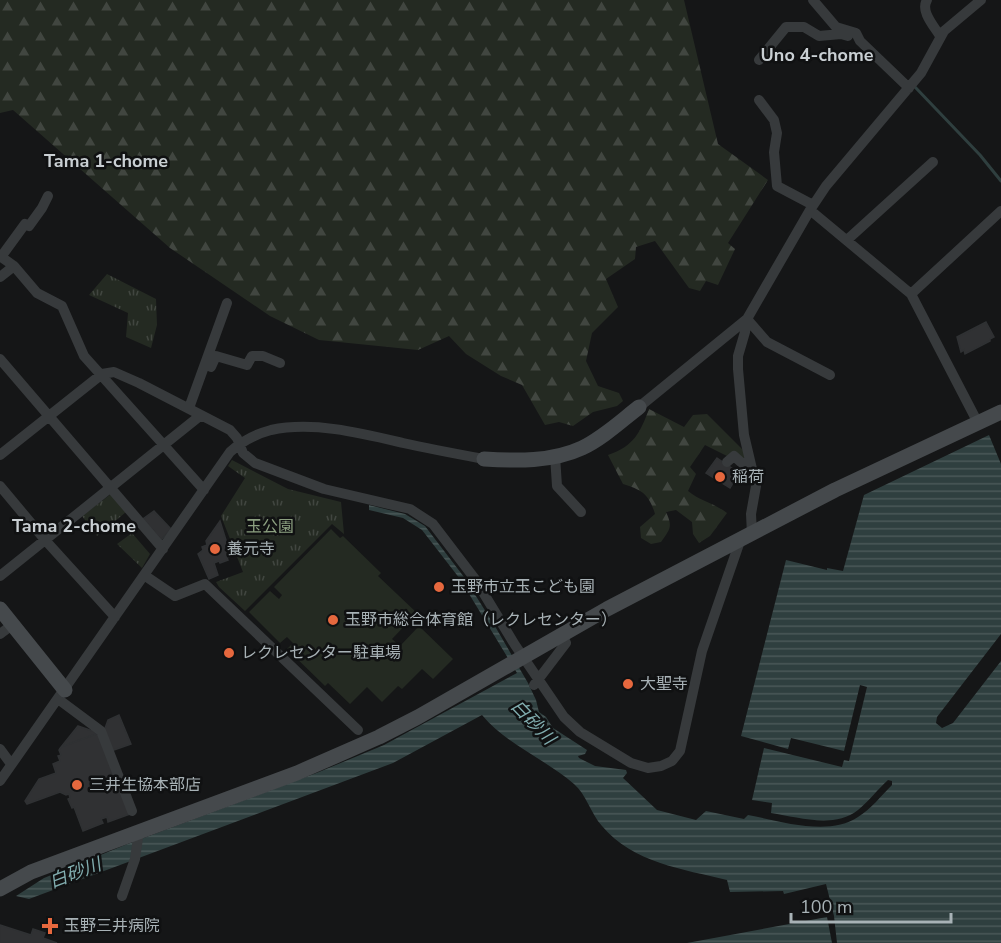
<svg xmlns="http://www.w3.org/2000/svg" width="1001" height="943" font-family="'Nunito Sans','Noto Sans JP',sans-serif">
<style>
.grass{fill:url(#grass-tufts)}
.forest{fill:url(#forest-firs)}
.garden{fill:#242a22}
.water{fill:url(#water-rules)}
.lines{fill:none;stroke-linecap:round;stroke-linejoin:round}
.stream{stroke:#2f3f3f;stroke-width:3}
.building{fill:#303133;stroke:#2f3133;stroke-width:1.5}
.street{stroke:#373a3c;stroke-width:10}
.secondary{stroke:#45494c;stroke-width:15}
.poi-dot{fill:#e6683e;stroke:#101112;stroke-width:2}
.labels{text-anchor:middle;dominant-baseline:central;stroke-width:5;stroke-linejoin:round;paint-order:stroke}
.poi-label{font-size:16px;fill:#a8b2b6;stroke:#101112;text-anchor:start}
.park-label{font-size:16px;fill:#8ca080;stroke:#101112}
.neighbourhood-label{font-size:18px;font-weight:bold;fill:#c9cfd3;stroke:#101112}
.water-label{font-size:18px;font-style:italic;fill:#81adaf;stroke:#101112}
</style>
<defs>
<pattern id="grass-tufts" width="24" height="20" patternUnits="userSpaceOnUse" patternTransform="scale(1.5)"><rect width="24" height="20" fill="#242a22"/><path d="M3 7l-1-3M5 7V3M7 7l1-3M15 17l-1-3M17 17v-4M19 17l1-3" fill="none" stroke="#414640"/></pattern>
<pattern id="forest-firs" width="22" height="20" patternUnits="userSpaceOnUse" patternTransform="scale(1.5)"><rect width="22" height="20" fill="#242a22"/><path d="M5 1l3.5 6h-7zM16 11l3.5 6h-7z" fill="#414640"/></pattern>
<pattern id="water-rules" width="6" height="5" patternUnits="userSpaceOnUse" patternTransform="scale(1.5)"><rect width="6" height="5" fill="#2f3f3f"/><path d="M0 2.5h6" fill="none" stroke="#4a5858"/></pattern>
</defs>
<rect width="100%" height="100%" fill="#151617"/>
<path class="grass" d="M107,274l49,25 1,26 -6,23 -25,-11 2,-24 -39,-18z
M232,460l56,29 53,13 3,32 -12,-10 -87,87 -26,-24 -3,-5 27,-10 -22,-56 24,-38 -17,-12z
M111,494l15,18 -29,24 -15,-20z
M132,533l18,21 -8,14 -25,-24z"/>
<path class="forest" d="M0,0h684l34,144 50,36 -40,63 7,6 -17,36 -12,-4 -6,10 -11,-3 -34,-47 -19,6 -1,12 -29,20 12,28 -26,26 -6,28 12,25 21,7 4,8 -6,5 -24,6 -20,14 -14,-4 -14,3 -23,-40 -21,-9 -35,-22 -17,-18 -31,14 -99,-10 -49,-24 -100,-68 -157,-138 -13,3z
M649,409l35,18 9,-12 14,-1 38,38 2,11 -18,-6 -24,-12 -15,22 6,7 -8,17c12,10 26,12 39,22l-17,23 -11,7 -6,-9 -1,-12 -16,-12 -10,2c7,15 4,17 -5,30l-10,2 -10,-6 -1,-11 15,-13c-6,-20 -13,-24 -32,-30l-15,-29c26,-9 32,-22 41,-46z"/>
<path class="garden" d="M331,529l9,9 3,-2 38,37 -3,3 39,37 -25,26 8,7 19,-20 34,33 -20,20 -11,-10 -20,20 -4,-3 -16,16 -15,-15 -17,17 -22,-21 -3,3 -38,-37 6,-6 -6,-6 -7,6 -31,-31 21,-21 9,8 3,-4 -8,-8z"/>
<path class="water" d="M989,435l12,29v170l-64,83 -1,6 6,5 11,-5 48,-62v282h-164l-3,-27 -8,-32 -42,10 -1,-3 -53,1 -3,-12c-44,-11 -94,-17 -125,-54 -11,-12 -16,-32 -28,-42 -29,-25 -68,-40 -92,-69l-89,48 -364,136 -13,-3 28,-18 81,-33 194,-73 65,-27 133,-72 -57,-94 -38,-49 -19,-12 -34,-8v-5l36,9 20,12 39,51 32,51 32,55 8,17 3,12 7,5 7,11 34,22 -2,4 -7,2 1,2 16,8 31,4 1,3 -4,5 34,32 39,10 10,-9 38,8 4,-4c32,6 81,22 110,2 13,-8 23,-21 34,-32v-4l-4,-1c-10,9 -19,21 -30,30 -24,19 -60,7 -87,3l1,-10 -20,-3 12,-52 78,19 2,-7 5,1 18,-74 -7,-2 -16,66 -53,-13 -3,11 -47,-13 45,-176 41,10v-2l16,3 21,-76z
M827,917l5,26h-145z"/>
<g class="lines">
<path class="stream" d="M915,87l65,68 21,26"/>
</g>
<path class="building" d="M986,322l8,15 -4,2v2l-25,13 -1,-4 -3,2 -4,-15z
M717,458l22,15 -9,15 -24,-15z
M154,511l17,18 -10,11 -18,-21z
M220,521l11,35 -4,2 1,2 -8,3 -1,-2 -5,2 4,12 -9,4 -11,-25 5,-4 -1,-3 5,-2 -1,-4z
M119,715l12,29 -20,7 -7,-20 4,-11z
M78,726l21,7 -38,14z
M99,733l31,81 -22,8 -1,-5 -6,2 2,4 -20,8 -9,-24 -2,1 -4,-9 2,-1 -1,-4 -3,1 -6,-3 -33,12 -2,-3 14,-22 17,-6 -3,-9 7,-3 -2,-5 3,-1 -2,-5 2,-3z
M0,925l31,10 2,-6 12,4 -2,5 14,5h-57z"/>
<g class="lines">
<path class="street" d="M813,0l23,27 20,6 4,8 49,47
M927,0c-7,11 7,26 13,36
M759,60l27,-33h18l15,9 22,-2 7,2
M759,100l15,20 3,13 -3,19 3,34 36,19
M810,210l101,84 67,129
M847,240l86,-78
M0,256l14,10 23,27 25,13 22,50 120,134
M1,257l24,-33 4,2 13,-18 6,-12
M0,277l14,-11
M911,294l90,-83
M747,319l-2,13 -7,24v13l6,66 12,51 -5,28 1,20
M747,319l20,23 63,33
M0,359l163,190
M211,367l5,-11 31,9 5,-9h11l17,7
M639,407l108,-88 63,-109 16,-24 95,-113 23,-42 37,-31
M189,408l38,-105
M0,455l102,-81 12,-2 25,11 91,47 7,8 6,15 12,10 69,26 86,20 23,15 42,55 40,66 49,72 16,15 51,31 17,5 13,-2 11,-5 8,-10 22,-100 38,-110
M555,456l2,30 24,26
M727,462l7,-6 19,17
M0,486l46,55 69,76
M144,575l31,21 30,-12 153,146
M0,576l201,-161
M0,634l12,-9
M534,685l32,-42 -5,-9
M58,699l43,32 31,80
M0,749l11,15
M0,781l230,-329c11,-10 26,-18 41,-22 42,-9 90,3 132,13 27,6 54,11 81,16
M122,896l13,-37 4,-28"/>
<path class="secondary" d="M484,459c32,2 68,3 98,-11 21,-10 39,-27 57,-41
M0,609l65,81
M0,889l31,-17 266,-99 82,-36 39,-20 189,-108 228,-119 166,-78"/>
</g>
<g class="poi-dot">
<circle cx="720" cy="477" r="6"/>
<circle cx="215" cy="549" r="6"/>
<circle cx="439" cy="587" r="6"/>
<circle cx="333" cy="620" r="6"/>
<circle cx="229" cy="653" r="6"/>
<circle cx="628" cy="684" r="6"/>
<circle cx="77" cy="785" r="6"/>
<path d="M47 917h6v6h6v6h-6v6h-6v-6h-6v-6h6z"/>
</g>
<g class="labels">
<g class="poi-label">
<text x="732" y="477">稲荷</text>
<text x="227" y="549">養元寺</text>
<text x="451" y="587">玉野市立玉こども園</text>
<text x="345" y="620">玉野市総合体育館（レクレセンター）</text>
<text x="241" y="653">レクレセンター駐車場</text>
<text x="640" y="684">大聖寺</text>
<text x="89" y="785">三井生協本部店</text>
<text x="64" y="926">玉野三井病院</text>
</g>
<g class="park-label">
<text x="270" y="527">玉公園</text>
</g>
<g class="neighbourhood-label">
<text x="817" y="55">Uno 4-chome</text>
<text x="106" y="161">Tama 1-chome</text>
<text x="74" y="526">Tama 2-chome</text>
</g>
<g class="water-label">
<text transform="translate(533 722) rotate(46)">白砂川</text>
<text transform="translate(75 873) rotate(-21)">白砂川</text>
</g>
</g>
<path d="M791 913v9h160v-9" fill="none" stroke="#a8b2b6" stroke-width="3"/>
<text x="800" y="913" font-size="18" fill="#a8b2b6" stroke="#101112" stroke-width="4.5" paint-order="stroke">100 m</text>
</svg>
